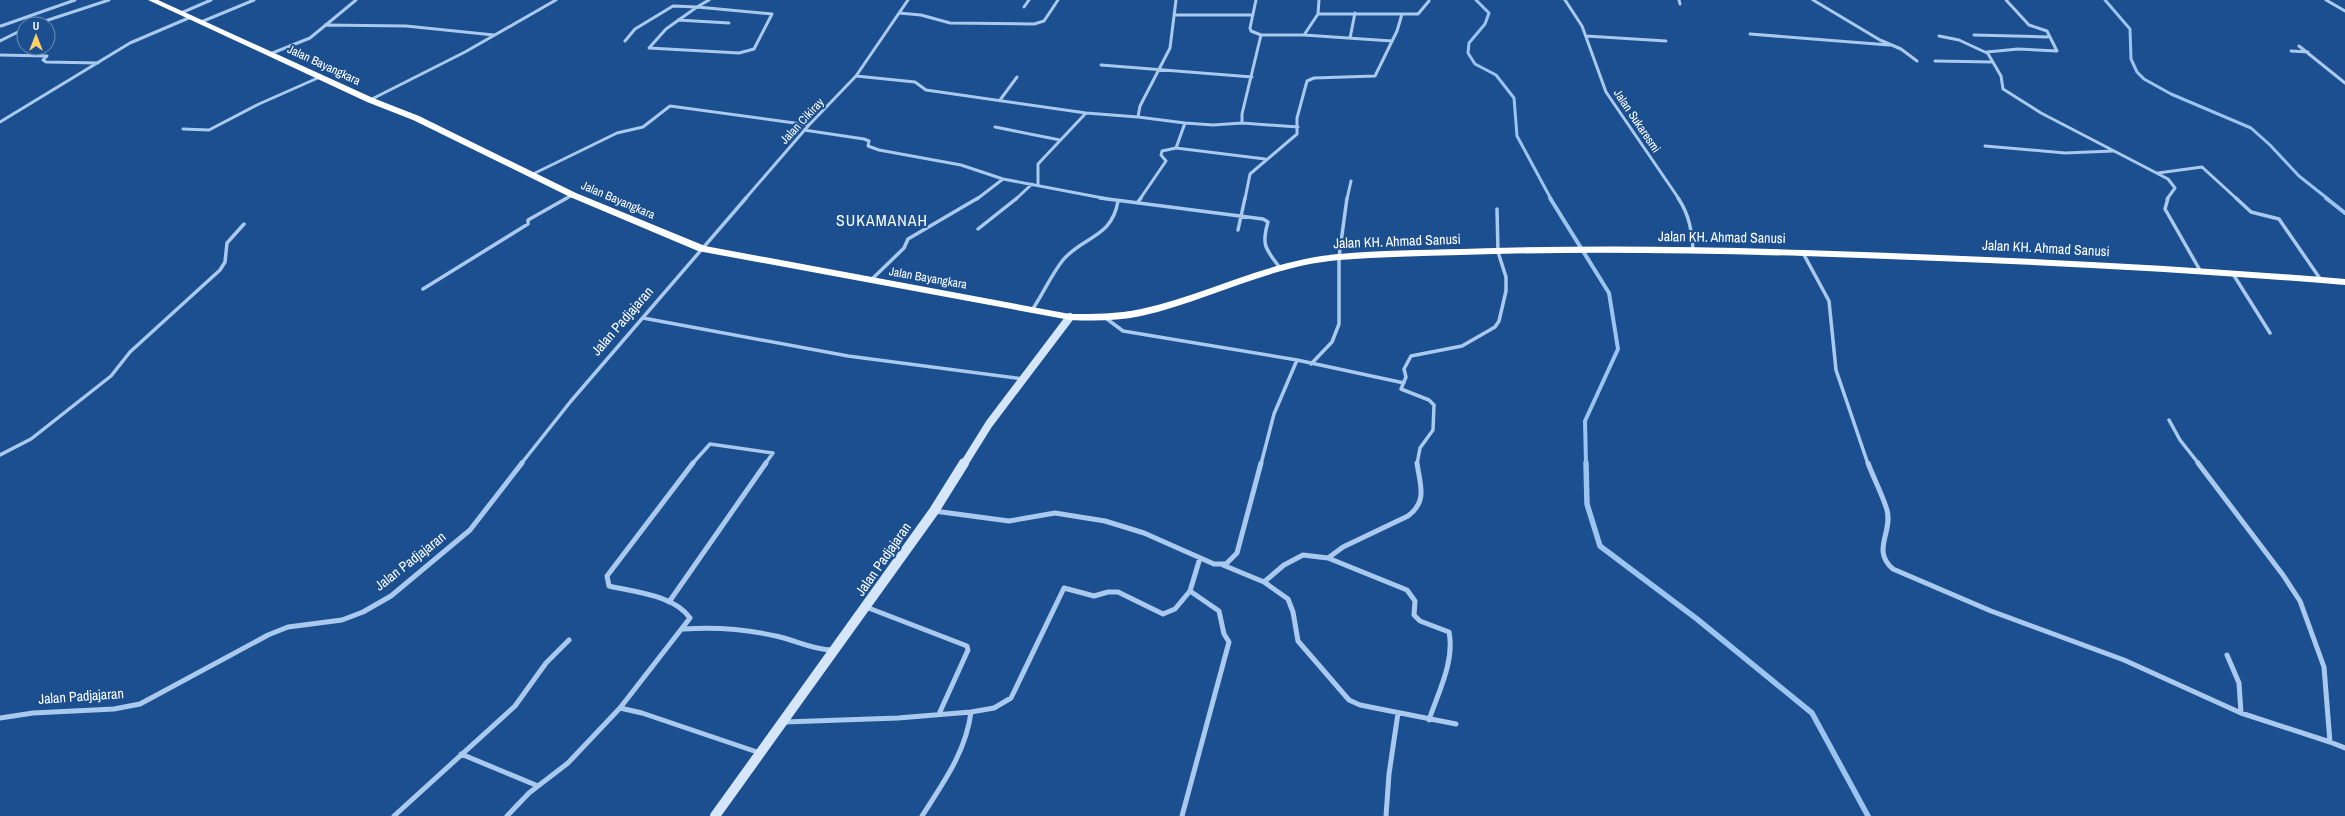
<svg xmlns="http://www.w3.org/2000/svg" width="2345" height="816" font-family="'Archivo Narrow',sans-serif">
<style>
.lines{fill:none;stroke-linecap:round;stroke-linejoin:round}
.stream-far2{stroke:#9cc4f0;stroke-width:3}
.stream-far1{stroke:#9cc4f0;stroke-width:4}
.stream{stroke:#9cc4f0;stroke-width:5.5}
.street-far2{stroke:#a9c9ee;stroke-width:3}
.street-far1{stroke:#a9c9ee;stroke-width:3.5}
.street{stroke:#a9c9ee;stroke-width:5}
.secondary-far1{stroke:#d6e6fa;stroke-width:8}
.secondary{stroke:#d6e6fa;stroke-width:10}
.highway{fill:#fff;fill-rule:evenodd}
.labels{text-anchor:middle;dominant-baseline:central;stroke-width:4;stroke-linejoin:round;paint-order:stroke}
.far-street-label{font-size:12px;fill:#fff;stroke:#1b4f8f}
.street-label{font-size:14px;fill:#fff;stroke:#1b4f8f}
.quarter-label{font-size:16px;letter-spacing:1px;fill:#fff;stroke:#1b4f8f}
</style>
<rect width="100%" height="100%" fill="#1b4f8f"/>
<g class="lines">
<path class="stream-far2" d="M1476,0l13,13 -4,11 -16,19 -1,10 7,11 21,11 18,23 3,38 34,63
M2105,0l25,29 1,30 6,13 7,7 27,15 80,34 19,17 29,31 29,23"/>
<path class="stream-far1" d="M1550,198l59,95 9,56 -33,72 1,43
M2326,198l19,15"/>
<path class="stream" d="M1586,463l1,41 13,42 97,73 115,94 56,103"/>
<path class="street-far2" d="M1176,0l-6,48 -30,58 -2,11 47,6 -9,25 89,11
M1256,0l-6,28 1,3 10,4
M1565,0l17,26 24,66 73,107
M1679,0l1,4
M1813,0l67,40 21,9 16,12
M2006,0l23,25 18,6 10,20 -39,-2 -31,3 14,24 2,13 38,24 127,66 7,9 -8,11
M2326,0l19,11
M697,7l75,7 -18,35 -15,4 -90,-5 17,-19z
M697,7l12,-7
M1024,7l5,-7
M181,13l30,-13
M899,13l22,2 29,8 84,1 10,-3 14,-21
M1318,14l1,-14
M1174,15h79
M678,20l51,3
M201,22l53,-22
M36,24l73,-24
M325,25l81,1 88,9
M1,26l74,-26
M1750,34l139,11
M1304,35l14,-21h100l11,-13
M1974,35l74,2
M1586,36l80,5
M1939,36l20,4 28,13
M1350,38l5,-25
M0,41l24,-12
M625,41l10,-12 38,-23 24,1
M2299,46l46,37
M2291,51l17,1
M270,54l40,-16 46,-38
M0,55l47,1 -4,4 3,2 52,1
M1935,61l57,1
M1101,65l151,12
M856,76l59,6 11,8 160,23 52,4
M370,100l95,-48 91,-52
M1000,100l17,-23
M0,122l130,-79 61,-26
M1185,123l28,2 29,-2 56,4
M1242,123v-9l19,-79h43l88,6
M995,127l65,13
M183,129l26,1 50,-26 61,-27
M804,130l60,9 5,2 -1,5 11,4 82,15 42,14 105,20
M1985,146l80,7 48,-2
M2158,173l44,-6 35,32
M531,175l86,-42 26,-6 27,-21 139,19
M1038,185v-21l48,-51
M565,199l8,-4
M745,199l64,-74 47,-49 52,-76
M977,199l26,-20
M1016,199l16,-15
M1140,199l26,-38 -5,-6 1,-4 14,-3
M1245,199l5,-25 47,-40v-16l10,-37 7,-3 61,-2 22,-45 5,-17
M1347,199l4,-18"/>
<path class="street-far1" d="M1100,198l163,21 5,3c-7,24 -2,27 12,46
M1678,198c11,16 14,33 15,52
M2168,198l-3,11 36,63
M2236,198l15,14 28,7 42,61
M1137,203l4,-5
M978,229l39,-31
M1238,230l7,-32
M1803,253l26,48 7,69 32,94
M2233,274l37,59
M871,280l33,-32 4,-9 70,-41
M423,289l105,-65v-4l39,-22
M1032,310c11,-16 19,-35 31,-50 20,-24 49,-22 55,-59
M643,318l205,38 175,23
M1107,319l16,12 174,29 107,23
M1311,364l21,-22 7,-18v-67l8,-59
M2169,420l11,20 19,24
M0,455l31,-16 80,-63 19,-24 90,-82 5,-8 2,-19 17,-19
M521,464l50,-63 175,-203
M692,464l18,-20 63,9 -8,11
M1261,464l13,-50 23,-54
M1417,464l3,-16 13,-18 1,-25 -5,-5 -28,-11 5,-12 -2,-8 7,-13 51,-10 33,-19 4,-6 7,-30v-14l-8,-25 -1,-43"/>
<path class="street" d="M693,463l-86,113 2,10c25,6 65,9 81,32l-70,90 22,5 118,40
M1868,463c6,16 14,31 19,47 6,23 -16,40 6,59l98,42 133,49 117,53 89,29 -6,-75 -24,-66 -17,-26 -85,-112
M934,511l75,10 46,-8 50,8 39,12 70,31h12l11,-11 24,-90
M1328,558l79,32 8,11 -1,14 6,6 29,11c6,29 -11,61 -20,88
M1223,565l41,17 24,17 5,13 5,29 51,59 11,5 96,19
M1264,582l20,-17 19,-10 25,3 15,-11 65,-31c20,-15 12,-31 9,-53
M669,602l97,-139
M866,607l101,39 1,4 -29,64
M684,629c31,-2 61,0 92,7 19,4 36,14 56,14
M2227,655l12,28 2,30
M0,718l33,-5 81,-4 26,-5 128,-69 20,-8 54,-7 21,-8 28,-16 79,-66 52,-67
M785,722l113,-4 73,-6 23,-4 17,-10 53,-110 30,8 14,-4h10l45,22 12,-5 15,-18
M2330,742l15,6
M461,754l77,32
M394,816l121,-110 31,-43 23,-23
M507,816l22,-23 39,-30 52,-55
M922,816c21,-33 44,-64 49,-104
M1182,816l47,-174 -5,-8 -5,-23 -29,-20 10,-33
M1386,816l3,-42 9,-61"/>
<path class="secondary-far1" d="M964,464l25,-40 81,-107"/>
<path class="secondary" d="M715,816l219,-305 30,-48"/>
<path class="highway" d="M148,0h10l215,98 46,18 157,77 129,53 365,68c24,0 47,0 71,-5 67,-15 128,-49 198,-55 41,-4 82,-4 123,-5 114,-4 227,-3 342,1 180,6 361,14 541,29v6c-180,-15 -361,-23 -541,-29 -115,-3 -228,-5 -343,-1 -40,1 -81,2 -122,5 -70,6 -131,41 -198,56 -24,5 -47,5 -71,4l-372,-69 -128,-54 -157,-77 -46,-18z"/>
</g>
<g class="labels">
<g class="far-street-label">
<text transform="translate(324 65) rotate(25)">Jalan Bayangkara</text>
<text transform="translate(802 121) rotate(-47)">Jalan Cikiray</text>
<text transform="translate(1637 121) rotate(56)">Jalan Sukaresmi</text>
<text transform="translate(618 200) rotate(23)">Jalan Bayangkara</text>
<text transform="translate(928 278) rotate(10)">Jalan Bayangkara</text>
</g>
<g class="street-label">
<text transform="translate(1722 237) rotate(1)">Jalan KH. Ahmad Sanusi</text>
<text transform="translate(1397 241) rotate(-2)">Jalan KH. Ahmad Sanusi</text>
<text transform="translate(2046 248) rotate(3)">Jalan KH. Ahmad Sanusi</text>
<text transform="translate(622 321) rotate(-49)">Jalan Padjajaran</text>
<text transform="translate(883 559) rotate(-55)">Jalan Padjajaran</text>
<text transform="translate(410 561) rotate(-38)">Jalan Padjajaran</text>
<text transform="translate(81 696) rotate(-4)">Jalan Padjajaran</text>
</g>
<g class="quarter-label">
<text x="882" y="220">SUKAMANAH</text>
</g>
</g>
<g transform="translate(36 36)"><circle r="19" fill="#1b4f8f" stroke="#7695bc"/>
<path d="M0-3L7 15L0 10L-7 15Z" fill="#ffd166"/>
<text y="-6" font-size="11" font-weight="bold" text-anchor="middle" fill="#ffffff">U</text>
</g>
</svg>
